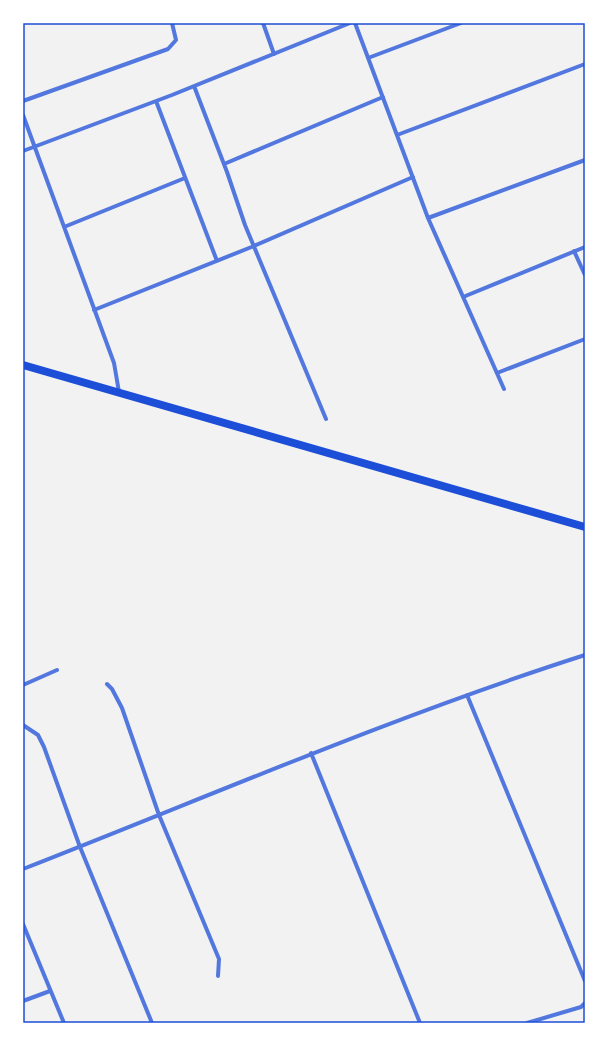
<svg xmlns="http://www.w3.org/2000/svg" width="608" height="1046" font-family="Raleway,sans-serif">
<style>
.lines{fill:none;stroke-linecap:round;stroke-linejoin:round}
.minor{stroke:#5277de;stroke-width:4}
.secondary{stroke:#1d4ed8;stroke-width:8}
.neatline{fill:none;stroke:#1d4ed8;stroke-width:1.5}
</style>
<rect width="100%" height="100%" fill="#f2f2f2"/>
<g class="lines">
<path class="minor" d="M263,23l11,31
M355,23l73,195 76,171
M368,58l93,-35
M194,86l33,86 18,53 81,194
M23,101l145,-52 8,-9 -4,-17
M156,101l61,160
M23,115l91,248 5,29
M397,135l188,-71
M23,151l149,-56 178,-72
M224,164l159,-67
M428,218l157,-58
M64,227l121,-49
M574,251l11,24
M463,297l122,-50
M94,310l160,-64 159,-69
M497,373l88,-34
M107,684l5,5 10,19 37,107 60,144 -1,17
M23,685l34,-15
M467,695l118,286
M23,725l15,10 6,12 36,100 72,176
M311,753l109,270
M23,869c187,-73 371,-153 562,-214
M23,924l41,99
M23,1001l27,-10
M527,1023l54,-16 4,-4"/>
<path class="secondary" d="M23,365l562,162"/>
</g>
<rect width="608" height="1046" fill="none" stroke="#ffffff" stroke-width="48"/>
<rect x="24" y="24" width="560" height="998" class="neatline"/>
</svg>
